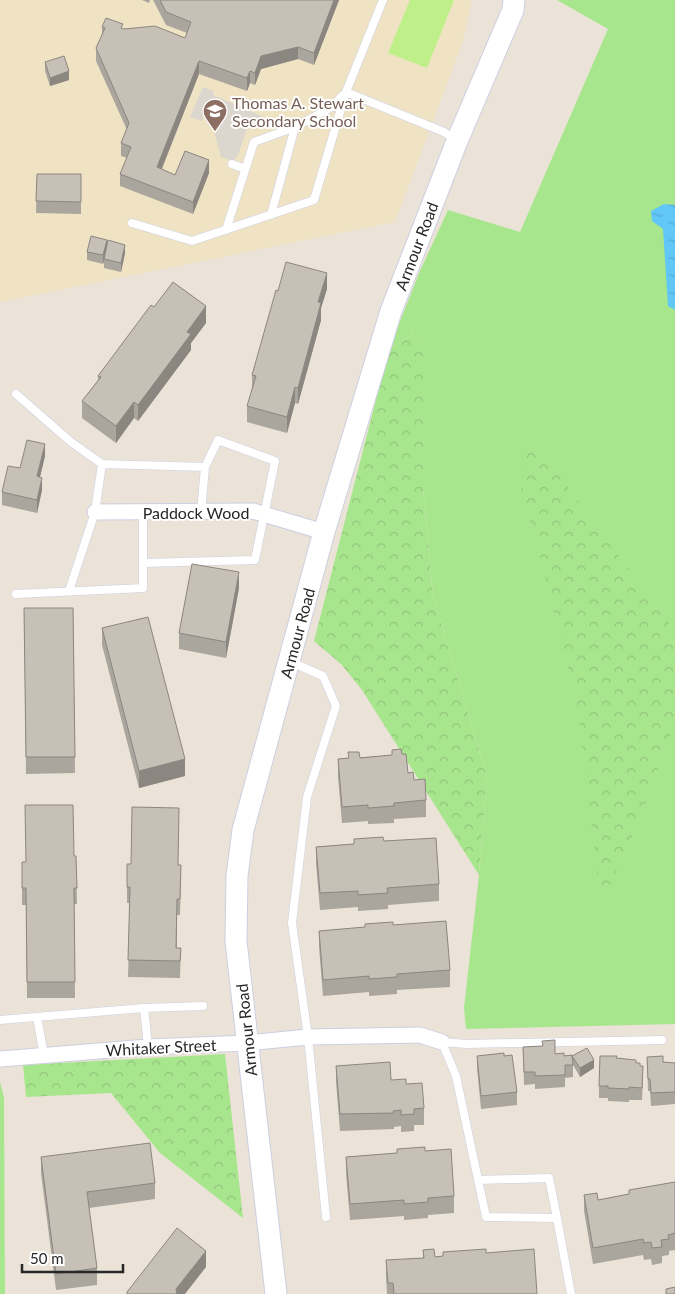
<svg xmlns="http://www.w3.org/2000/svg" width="675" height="1294" font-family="Lato,sans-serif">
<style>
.education{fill:#efe3c4}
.grass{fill:#a8e68e}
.forest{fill:url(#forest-crowns)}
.pitch{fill:#beef89}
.plaza{fill:#dbd6ce}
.water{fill:url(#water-ripples)}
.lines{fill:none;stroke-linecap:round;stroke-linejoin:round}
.service-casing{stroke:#cccfe2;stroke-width:9}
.minor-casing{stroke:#cccfe2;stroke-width:17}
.secondary-casing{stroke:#cccfe2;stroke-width:23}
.service{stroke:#fff;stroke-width:8}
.minor{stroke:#fff;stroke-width:15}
.secondary{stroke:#fff;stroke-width:21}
.wall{fill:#aaa59d}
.shaded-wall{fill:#8b8680}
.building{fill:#c6c0b7;stroke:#8b8680}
.labels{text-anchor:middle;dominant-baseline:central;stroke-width:4;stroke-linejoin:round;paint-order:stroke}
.education-label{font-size:16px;fill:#785e54;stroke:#fff;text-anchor:start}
.street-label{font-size:16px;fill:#272727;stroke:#fff}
</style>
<defs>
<pattern id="forest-crowns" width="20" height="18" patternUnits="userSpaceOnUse" patternTransform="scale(1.25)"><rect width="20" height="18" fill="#a8e68e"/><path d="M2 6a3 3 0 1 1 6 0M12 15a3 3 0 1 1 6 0" fill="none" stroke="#91c57a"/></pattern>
<pattern id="water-ripples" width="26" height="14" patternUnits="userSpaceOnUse" patternTransform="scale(1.25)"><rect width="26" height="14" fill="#61c7f6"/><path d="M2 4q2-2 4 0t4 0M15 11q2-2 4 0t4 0" fill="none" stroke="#54abd3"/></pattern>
</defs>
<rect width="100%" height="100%" fill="#ebe3d7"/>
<path class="education" d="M0,0h472l-9,41 -68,181 -395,80z"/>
<path class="grass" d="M557,0h118v1024l-209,5 -2,-21 15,-133 8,-98 -54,-181 -10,-108v-146l-6,-10 -28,17 31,-78 28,-61 72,22 88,-203z
M0,1082l4,16 1,196h-5z"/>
<path class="forest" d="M417,332l6,10v146l10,108 54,181 -8,98 -117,-185 -20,-25 -28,-24 75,-292z
M524,447l16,3 135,181v92l-34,94 -40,88 -24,-202 -40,-159 -16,-56z
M225,1054l18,164 -83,-65 -49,-60 -85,4 -3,-32z"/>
<path class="pitch" d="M410,0h44l-27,68 -39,-15z"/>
<path class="plaza" d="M203,87l11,4 -1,4 55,24 -20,7 -10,29 -5,6 -12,-4 -11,-41 -5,-1 -4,6 -11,-4z"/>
<path class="water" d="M664,204l11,1v105l-7,-4 -5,-77 -11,-8 -1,-10z"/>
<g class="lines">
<defs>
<path id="service" d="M346,92l98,40 12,8
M232,164l13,5
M271,215l24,-88
M132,223l60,18 122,-41 32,-108 37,-92
M226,230l28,-88 41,-15 37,-20 11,-12
M16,394l55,48 31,22 103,3 13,-27 57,21 -20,99 -112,3v25l-127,6
M201,512l4,-45
M143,563v-51
M69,591l26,-79 7,-48
M291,662l32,14 13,30 -29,91 -15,126 16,114 18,180
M144,1008l4,39
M37,1017l7,38
M0,1020l144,-12 59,-2
M479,1180l70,-2 8,40
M571,1294l-14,-76 -71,-1 -30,-141 -14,-34 24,2 196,-4"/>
<path id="minor" d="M95,512l158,-1 71,21
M0,1059l148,-12 99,-4 61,-6 112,-2 22,7"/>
<path id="secondary" d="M276,1294l-40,-353 1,-65 6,-46 81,-298 67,-221 66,-170 56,-131 1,-10"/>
</defs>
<use href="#service" class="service-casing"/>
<use href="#minor" class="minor-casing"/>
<use href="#secondary" class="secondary-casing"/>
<use href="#service" class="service"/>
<use href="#minor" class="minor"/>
<use href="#secondary" class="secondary"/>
</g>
<path class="wall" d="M142,0h8l-1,3z
M153,0h186l-25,65 -16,-6 -37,10 -6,16 -5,-2 -3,8 -48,-17 -37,95 13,6 34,-2 -16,41 -73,-28v-12l7,-16 -6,-2v-13l6,-13 -31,-69v-13l6,-12v-9l21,2 62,9 2,-5 -21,-8z
M45,62l24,18 -19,6 -5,-15z
M37,174h44v40l-45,-1z
M107,245l18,8 -4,19 -17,-4v-6l-1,2 -16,-4v-8z
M327,289l-6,19v12l-23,84 -3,-1 -8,30 -40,-11v-16l5,-17v-14l26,-84z
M154,307l52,16 -15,20v7l-53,71 -4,-3 -18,25 -34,-25v-17l16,-21v-4z
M45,456l-5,21 2,13 -5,23 -35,-8v-13l18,-24z
M239,588l-13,70 -47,-9v-16z
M24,608h49l2,165 -49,1z
M102,628l83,148 -46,12 -37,-143z
M392,750l10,4 6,19 6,7 12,20v17l-32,2v4l-26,1v-3l-26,2 -4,-47v-17l54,-4z
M384,841l55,43v17l-51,4v4l-30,2v-4l-38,3 -4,-47v-16z
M76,856l1,48h-3l1,94h-48l-1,-93h-4v-26l4,-17z
M178,865l3,16 -1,34h-3v33h4l-1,30 -52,-1 2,-74h-3v-16z
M393,925l57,45v17l-53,3v4l-28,2v-4l-46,4 -4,-49v-16z
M523,1047l41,9 8,-1 22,13 -14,9 -7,-12v12l-8,1v9l-30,2v-5l-11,1z
M477,1056h27l13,36v13l-36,4 -4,-41z
M647,1057l16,5 12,1v41l-24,2 -1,-15h-2z
M617,1058l19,5 4,3 3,13 -1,21h-13v2l-21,-1v-3h-9v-12z
M336,1066l70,18 18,24v17h-10v6l-13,1v-6l-7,1v2l-54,2 -4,-49z
M425,1151l29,45v17l-26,2v3l-24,2v-4l-54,4 -4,-47v-16z
M41,1157l114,26v16l-66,9 8,60v17l-41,5 -15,-117z
M675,1182v68l-6,1v4l-7,1v7l-10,2 -1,-6 -7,1 -1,-5 -50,9 -9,-53v-16l14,5 31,-6v-4z
M423,1250l12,7 51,-4 51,41h-150l-1,-17v-17l37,-2z"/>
<path class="shaded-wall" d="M334,0h5l-25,65v-12z
M298,47v12l-37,10 -6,16v-12l6,-17z
M199,61v13l-42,106v-13z
M69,71v9l-19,6v-8z
M250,71v12l-3,8v-13z
M209,160v13l-16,41v-12z
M107,240v9l-4,15v-9z
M125,245v8l-4,19v-9z
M327,273v16l-6,19v12l-23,84v-16l20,-86z
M206,306v17l-15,20v7l-53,71v-16l49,-73z
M295,387v16l-8,30v-16z
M134,402v16l-18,25v-17z
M45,444v12l-8,33v-13z
M42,478v12l-5,23v-13z
M239,572v16l-13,70v-16z
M185,759v17l-46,12v-17z
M594,1060v8l-14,9v-9z
M206,1251v16l-21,27h-9v-5z"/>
<path class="building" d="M160,0h174l-20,53 -16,-6 -37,9 -6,17 -5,-2 -3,7 -48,-17 -42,106 18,8 10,-24 24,9 -16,42 -73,-28 11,-27 -10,-4 8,-20 -33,-75 9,-20 -3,-1 4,-9 17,6 -2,4 3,1 31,-3 30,12 6,-16 -25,-10z
M64,56l5,15 -19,7 -5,-16z
M37,174h44v28l-45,-1z
M91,236l16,4 -4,15 -16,-3z
M108,240l17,5 -4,18 -17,-4z
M286,262l41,11 -9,29 3,1 -23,85 -3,-1 -8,30 -40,-11 9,-30 -4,-1 24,-85 2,1z
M173,282l33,24 -19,26 4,2 -53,71 -4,-3 -18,24 -34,-25 19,-24 -3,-1 53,-71 3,2z
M27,440l18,4 -8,32 5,2 -5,22 -35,-8 6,-26 12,2z
M192,564l47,8 -13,70 -47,-9z
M24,608h49l2,149h-49z
M148,617l37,142 -46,12 -37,-143z
M401,749l1,5h4l2,19 5,-1 1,8 11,-1 1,21 -32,3v3l-26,2v-3l-26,2 -4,-48 11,-1 -1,-6h11l1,6 32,-3v-5z
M25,805h48l1,51h2l1,32h-3l1,94h-48l-1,-94h-4v-26h4z
M132,807l47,1 -1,57h3l-1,34h-3l-1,49h5l-1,13 -52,-1 2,-73h-3v-23h4z
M383,837l1,4 52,-3 3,46 -52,4 1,5 -30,2v-4l-38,2 -4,-46 38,-3v-5z
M446,921l4,49 -53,4v3l-28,2v-3l-46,4 -4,-49 46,-4v-3l28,-2v3z
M555,1040v14l9,-1v3l8,-1 1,10h-8v10l-30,1v-4h-11l-1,-25 20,-1 -1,-5z
M587,1048l7,12 -14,8 -8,-12z
M504,1053v3l8,-1 5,37 -36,4 -4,-40z
M600,1056h17l-1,2 20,2v3h4v3h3l-1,22 -13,-1v2l-21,-1v-2h-9z
M663,1056v6l12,1v29l-24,1 -1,-14h-2l-1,-22z
M390,1062l1,18 15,-1v5l16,-1 2,25 -10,1v5l-13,1v-5l-8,1 1,2 -54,1 -4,-48z
M150,1143l5,40 -68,9 10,76 -41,6 -15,-117z
M425,1147v4l26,-2 3,47 -26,2v4l-24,2v-4l-54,4 -4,-47 51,-4v-4z
M675,1182v51l-7,2 1,4 -8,1 1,7 -10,1 -1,-6 -7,1 -1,-4 -50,9 -9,-53 13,-2 1,7 31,-6v-4z
M177,1228l29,23 -30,38 1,5h-50v-2z
M434,1249l1,8 8,-1v-4l43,-3v4l48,-4 3,45h-143l-1,-11h-5l-2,-23 38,-2 -1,-8z
M675,1287v7h-9v-5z"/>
<defs>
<symbol id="school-pin" viewBox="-11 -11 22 30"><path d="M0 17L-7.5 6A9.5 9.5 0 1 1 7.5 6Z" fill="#8d6e63" stroke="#fff"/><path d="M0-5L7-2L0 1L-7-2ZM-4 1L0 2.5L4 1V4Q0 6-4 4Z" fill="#fff"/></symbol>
</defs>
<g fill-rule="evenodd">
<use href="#school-pin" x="201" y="97" width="28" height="38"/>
</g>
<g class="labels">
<g class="education-label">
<text x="232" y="102">Thomas A. Stewart<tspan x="232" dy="18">Secondary School</tspan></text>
</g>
<g class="street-label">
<text transform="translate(416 246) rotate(-69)">Armour Road</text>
<text x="196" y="512">Paddock Wood</text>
<text transform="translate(297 633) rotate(-75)">Armour Road</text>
<text transform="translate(246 1030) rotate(-96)">Armour Road</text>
<text transform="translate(161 1047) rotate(-3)">Whitaker Street</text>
</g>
</g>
<path d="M22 1264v8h101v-8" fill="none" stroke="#272727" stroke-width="2.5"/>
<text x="30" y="1264" font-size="15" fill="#272727" stroke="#ffffff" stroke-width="4" paint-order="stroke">50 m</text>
</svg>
